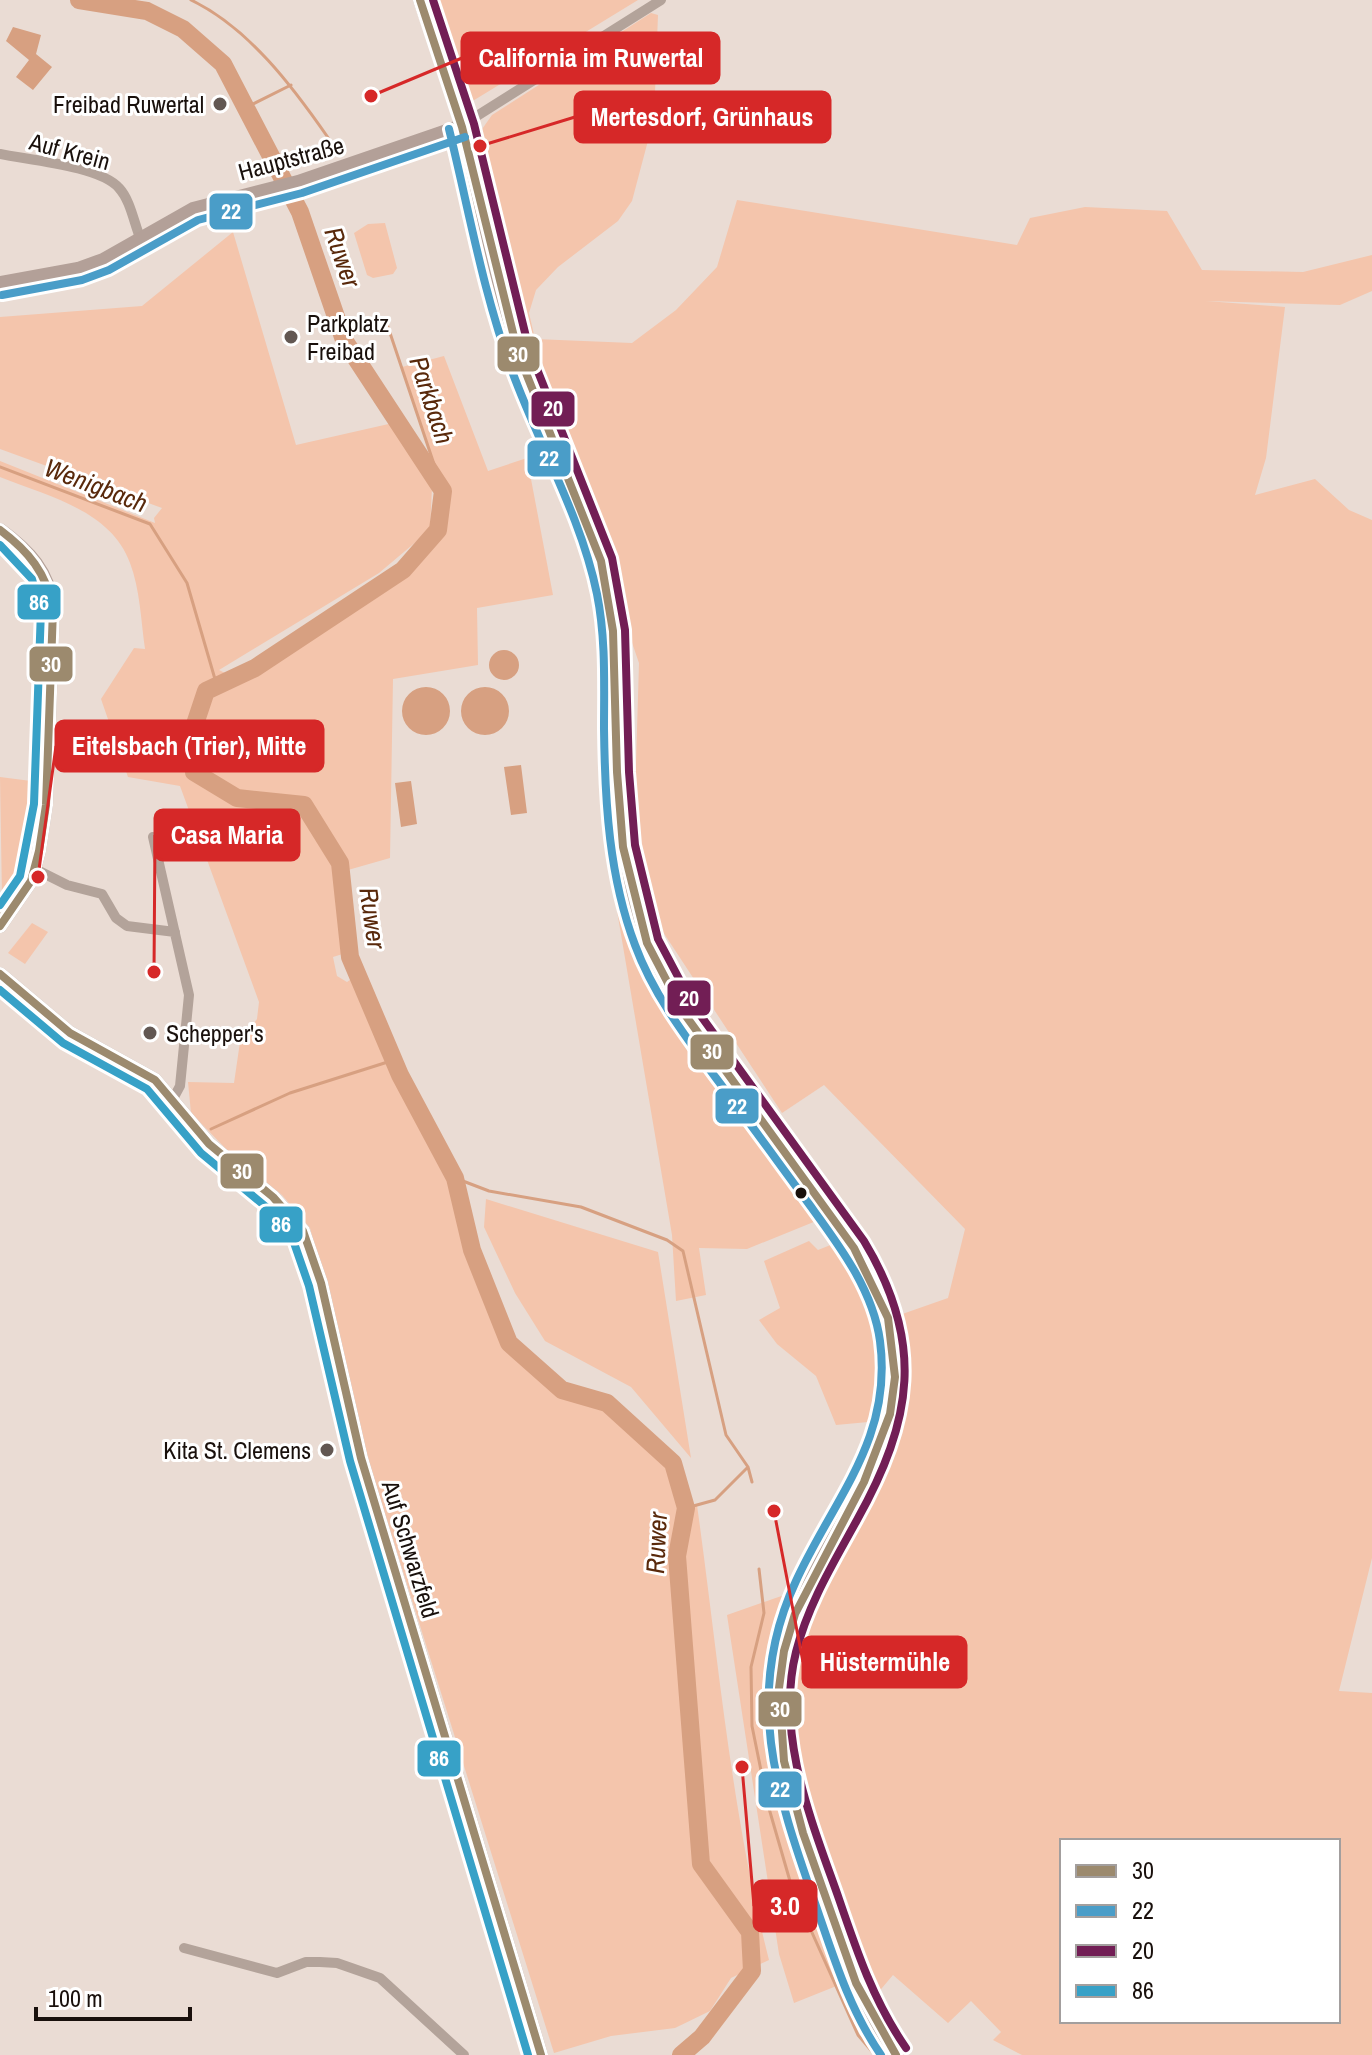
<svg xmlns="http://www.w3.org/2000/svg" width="1372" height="2055" font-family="'Archivo Narrow',sans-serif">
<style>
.green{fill:#f4c5ac;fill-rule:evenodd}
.water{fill:#d7a081}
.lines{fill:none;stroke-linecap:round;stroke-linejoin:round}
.stream{stroke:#d7a081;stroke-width:3}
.river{stroke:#d7a081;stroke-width:18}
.street{stroke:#b3a39a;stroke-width:10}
.secondary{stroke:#b3a098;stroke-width:14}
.bus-1-casing{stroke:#fff;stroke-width:14}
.bus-2-casing{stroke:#fff;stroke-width:14}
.bus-3-casing{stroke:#fff;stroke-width:14}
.bus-4-casing{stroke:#fff;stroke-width:14}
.bus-1{stroke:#9c8a6e;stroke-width:8}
.bus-2{stroke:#4a9dc8;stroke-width:8}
.bus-3{stroke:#721e55;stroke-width:8}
.bus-4{stroke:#37a1c7;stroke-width:8}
.poi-dot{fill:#625752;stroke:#fff;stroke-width:3}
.bus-dot{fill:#19100c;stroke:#fff;stroke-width:3}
.labels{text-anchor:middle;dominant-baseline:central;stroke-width:6;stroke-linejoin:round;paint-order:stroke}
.poi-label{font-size:24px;fill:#19100c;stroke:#fff;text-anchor:end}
.street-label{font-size:24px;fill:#19100c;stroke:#fff}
.water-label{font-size:26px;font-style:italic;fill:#59290b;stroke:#fff}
.leader{fill:none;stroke:#d62828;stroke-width:3}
.callout-dot{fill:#d62828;stroke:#fff;stroke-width:3}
.callout{fill:#d62828;stroke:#d62828;stroke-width:3}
.callout-label{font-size:26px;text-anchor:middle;font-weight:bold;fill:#fff}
.line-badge{stroke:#fff;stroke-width:3}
.badge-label{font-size:22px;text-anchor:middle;font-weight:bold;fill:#fff}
</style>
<rect width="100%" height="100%" fill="#eadcd4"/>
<path class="green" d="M434,0h204l-167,102z
M651,13l7,2 -4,103 -22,83 -14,20 -60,46 -22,23 -7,23 6,26 97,4 44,-33 41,-43 20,-67 280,45 13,-27 55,-11 82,4 35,59 101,2 69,-17v36l-32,14 -134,-4 79,6 -19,151 -11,37 60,-16 34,31 23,10v1038l-33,133 33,2v362h-350l-29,-15 8,-8 -30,-31 -23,22 -55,-48 -22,26 -29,-93 -7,-37 -23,-32 -12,-36 -13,-58v-50l6,-41 13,-38 84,-169 5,-64 -7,-64 60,-21 17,-69 -141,-144 -42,28 -119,-181 -29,-101 5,-168 -111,-324 -48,-207 12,-17zM1062,1841h276v180h-276z
M385,223l12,45 -4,6 -20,4 -6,-3 -13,-42 14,-9z
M233,232l63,213 97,-22 39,64 -2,43 -51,43 -160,97 16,8 20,-10 148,-98 35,-40 5,-39 -41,-124 42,-11 44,115 39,-13 26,137 -76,13 1,57 -85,14 -3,179 -49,14 8,80 -16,5 4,19 10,6 10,-7 37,85 61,118 17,72 37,93 53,47 45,13 66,60 13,45 11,-3c21,151 34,307 72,455l-38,18 -21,33 -35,17 -64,8 -57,17 -185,-590 -59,-235 -28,-33 -50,-40 -41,-42 -3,-31 46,1 6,-41 17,-23 2,-17 -79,-216 -52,-9 -27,-78 33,-51 11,1c-4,-28 -5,-60 -15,-86 -19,-53 -83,-67 -130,-86v-16l155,62 -1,-5 8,-10 -162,-59v-132l142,-11z
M0,777l39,5 -10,80 -27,36z
M618,902l10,12 18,44 175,261 -74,30 -48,-1 7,47 -30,6 -4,-66 -56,-330z
M32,923l16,9 -23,32 -17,-11z
M486,1199l172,53 33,206 -60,-71 -86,-46 -30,-48 -31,-66z
M809,1241l9,9 20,-8c37,70 53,98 41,179l-43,4 -20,-49 -39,-32 -18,-24 21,-12 -16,-47z
M793,1592c-5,13 -12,27 -16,40 -32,107 33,251 72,349l-55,22 -15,-49 -52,-339z"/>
<path class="water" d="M13,27l28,8 -5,19 16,13 -19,23 -17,-13 13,-17 -23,-19z
M489 665a15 15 0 1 1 30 0a15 15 0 1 1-30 0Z
M402 711a24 24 0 1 1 48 0a24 24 0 1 1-48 0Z
M461 711a24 24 0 1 1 48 0a24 24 0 1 1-48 0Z
M521,765l6,48 -16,2 -7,-48z
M411,781l6,43 -16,3 -6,-44z"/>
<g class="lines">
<path class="stream" d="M191,0c58,28 102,87 138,139
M247,107l44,-22
M386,321l57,170
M0,467l150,57 37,59 30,103
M211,1129l79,-36 104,-33
M455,1178l34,13 92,16 86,33 16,11 43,184 22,32 4,15
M686,1508l29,-8 33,-33
M759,1569l5,44 -13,54 1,59 16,79 24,83 66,147 17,20"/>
<path class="river" d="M79,0l68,11 36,18 40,35 77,148 44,128 99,151 -5,39 -35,40 -148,98 -49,23 -13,39 1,42 43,26 67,7 36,58 10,94 50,118 55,103 17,72 37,93 53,47 45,13 66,60 13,45 -9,48 24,308 49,68 2,39 -50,66 -21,18"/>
<path class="street" d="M461,126l200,-126
M0,154c29,6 100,12 119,34 12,13 15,36 22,52
M153,837l36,158 -9,91 -7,13
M35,869l32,16 35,9 14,24 11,8 48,6
M184,1948l93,25 29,-11h14l17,1 43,15 84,77"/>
<path class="secondary" d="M420,0c15,42 30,84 42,127 20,75 32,152 56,226 25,81 74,155 90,239 10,52 7,103 8,155 1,68 7,133 31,196 17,48 52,91 82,132 31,41 62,83 92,125 29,40 63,87 71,137 18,113 -59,180 -97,277 -40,99 0,196 33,290 18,53 34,107 68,151
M0,283l78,-14 25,-9 90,-51 105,-27 163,-56
M0,530c29,21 49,42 53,79l-7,196 -7,46 -8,30 -31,45
M0,974l70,59 85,47 54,64 64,53 30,34 18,52 40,175 180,597"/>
<defs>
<path id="bus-1" d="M420,0l42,127 56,226 83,208 12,70 4,141 6,75 24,96 36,69 171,236 34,70 7,59 -5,37 -26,68 -69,132 -11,37 -5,37 5,73 19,72 53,150 40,72
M0,530c28,21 47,43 53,79l-7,196 -7,46 -8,30 -31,45
M0,974l70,59 85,47 54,64 64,53 30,34 18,52 40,175 180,597"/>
<path id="bus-2" d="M449,129c20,81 34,164 63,242 27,74 69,145 85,223 9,45 7,90 7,135 1,74 5,147 31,216 18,49 50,91 81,133 31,41 62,84 93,126 29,40 64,85 71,137 13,98 -46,157 -84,240 -53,113 -20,211 19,322 18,52 34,106 66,152
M2,295l80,-15 27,-10 89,-50 104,-27 163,-56"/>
<path id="bus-3" d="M433,0l41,124 55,225 83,209 13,72 4,142 6,73 23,94 35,66 171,236c61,101 49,179 -7,279 -23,42 -49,84 -61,132 -21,83 16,170 43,247 18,53 35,103 67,149"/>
<path id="bus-4" d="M0,545l32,34 9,31 -7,194 -14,72 -20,29
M0,990l63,53 84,46 54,64 64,53 27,31 17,49 41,175 178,594"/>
</defs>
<use href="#bus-1" class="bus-1-casing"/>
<use href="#bus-2" class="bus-2-casing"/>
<use href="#bus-3" class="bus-3-casing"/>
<use href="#bus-4" class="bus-4-casing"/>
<use href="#bus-1" class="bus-1"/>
<use href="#bus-2" class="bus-2"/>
<use href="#bus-3" class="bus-3"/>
<use href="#bus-4" class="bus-4"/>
</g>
<g class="poi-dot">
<circle cx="220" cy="104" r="8"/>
<circle cx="291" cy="337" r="8"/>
<circle cx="150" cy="1033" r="8"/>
<circle cx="327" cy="1450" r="8"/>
</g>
<circle class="bus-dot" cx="801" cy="1193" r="7"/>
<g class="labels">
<g class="poi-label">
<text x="204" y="104">Freibad Ruwertal</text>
<text x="307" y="323" text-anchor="start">Parkplatz<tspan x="307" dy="28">Freibad</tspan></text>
<text x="166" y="1033" text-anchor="start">Schepper's</text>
<text x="311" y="1450">Kita St. Clemens</text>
</g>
<g class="street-label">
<text transform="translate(70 151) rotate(15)">Auf Krein</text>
<text transform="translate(291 158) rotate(-15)">Hauptstraße</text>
<text transform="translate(411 1549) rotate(73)">Auf Schwarzfeld</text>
</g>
<g class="water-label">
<text transform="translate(343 257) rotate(71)">Ruwer</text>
<text transform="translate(432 400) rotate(72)">Parkbach</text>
<text transform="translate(96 485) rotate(21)">Wenigbach</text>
<text transform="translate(373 918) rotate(82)">Ruwer</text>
<text transform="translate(656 1543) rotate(-87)">Ruwer</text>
</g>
</g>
<path class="leader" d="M371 96L462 58M480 146L575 117M38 877L56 746M154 972L155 835M774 1511L803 1662M742 1767L754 1906"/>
<g class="callout-dot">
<circle cx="371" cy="96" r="8"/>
<circle cx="480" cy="146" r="8"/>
<circle cx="38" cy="877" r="8"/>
<circle cx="154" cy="972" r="8"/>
<circle cx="774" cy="1511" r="8"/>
<circle cx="742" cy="1767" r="8"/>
</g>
<g class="callout">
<rect x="462" y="33" width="257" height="50" rx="8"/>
<rect x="575" y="92" width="255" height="50" rx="8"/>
<rect x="56" y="721" width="267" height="50" rx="8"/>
<rect x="155" y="810" width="144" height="50" rx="8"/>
<rect x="803" y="1637" width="163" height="50" rx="8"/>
<rect x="754" y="1881" width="62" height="50" rx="8"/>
</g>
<g class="callout-label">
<text x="591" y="67">California im Ruwertal</text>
<text x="702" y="126">Mertesdorf, Grünhaus</text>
<text x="189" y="755">Eitelsbach (Trier), Mitte</text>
<text x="227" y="844">Casa Maria</text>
<text x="885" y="1671">Hüstermühle</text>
<text x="785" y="1915">3.0</text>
</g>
<g class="line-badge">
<rect x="208" y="192" width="46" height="39" rx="8" fill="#4a9dc8"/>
<rect x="496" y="335" width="45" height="38" rx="8" fill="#9c8a6e"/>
<rect x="530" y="390" width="46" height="38" rx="8" fill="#721e55"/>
<rect x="526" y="439" width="46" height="39" rx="8" fill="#4a9dc8"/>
<rect x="16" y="583" width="46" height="38" rx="8" fill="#37a1c7"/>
<rect x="28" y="645" width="46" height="38" rx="8" fill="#9c8a6e"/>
<rect x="666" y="979" width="46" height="38" rx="8" fill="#721e55"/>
<rect x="689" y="1033" width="46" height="38" rx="8" fill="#9c8a6e"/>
<rect x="714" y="1087" width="46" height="38" rx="8" fill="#4a9dc8"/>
<rect x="219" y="1152" width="46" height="38" rx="8" fill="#9c8a6e"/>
<rect x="258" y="1205" width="46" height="39" rx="8" fill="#37a1c7"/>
<rect x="757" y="1690" width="46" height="38" rx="8" fill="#9c8a6e"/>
<rect x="416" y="1739" width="46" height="39" rx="8" fill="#37a1c7"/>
<rect x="757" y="1770" width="46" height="39" rx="8" fill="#4a9dc8"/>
</g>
<g class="badge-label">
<text x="231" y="219">22</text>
<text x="518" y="362">30</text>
<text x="553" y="416">20</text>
<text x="549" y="466">22</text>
<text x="39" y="610">86</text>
<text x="51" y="672">30</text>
<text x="689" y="1006">20</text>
<text x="712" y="1059">30</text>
<text x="737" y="1114">22</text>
<text x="242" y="1179">30</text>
<text x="281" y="1232">86</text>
<text x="780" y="1717">30</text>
<text x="439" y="1766">86</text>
<text x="780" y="1797">22</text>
</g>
<rect x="1060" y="1839" width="280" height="184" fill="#ffffff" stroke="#a39f9e" stroke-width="2"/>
<rect x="1076" y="1865" width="40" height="12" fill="#9c8a6e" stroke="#a39f9e" stroke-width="2"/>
<text x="1132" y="1879" font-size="24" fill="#19100c">30</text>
<rect x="1076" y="1905" width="40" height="12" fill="#4a9dc8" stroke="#a39f9e" stroke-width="2"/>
<text x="1132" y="1919" font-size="24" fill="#19100c">22</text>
<rect x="1076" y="1945" width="40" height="12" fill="#721e55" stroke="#a39f9e" stroke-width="2"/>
<text x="1132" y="1959" font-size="24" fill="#19100c">20</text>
<rect x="1076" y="1985" width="40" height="12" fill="#37a1c7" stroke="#a39f9e" stroke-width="2"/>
<text x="1132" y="1999" font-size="24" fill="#19100c">86</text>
<path d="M36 2007v12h154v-12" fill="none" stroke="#19100c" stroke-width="4"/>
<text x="48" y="2007" font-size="24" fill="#19100c" stroke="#ffffff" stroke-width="6" paint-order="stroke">100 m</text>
</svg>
